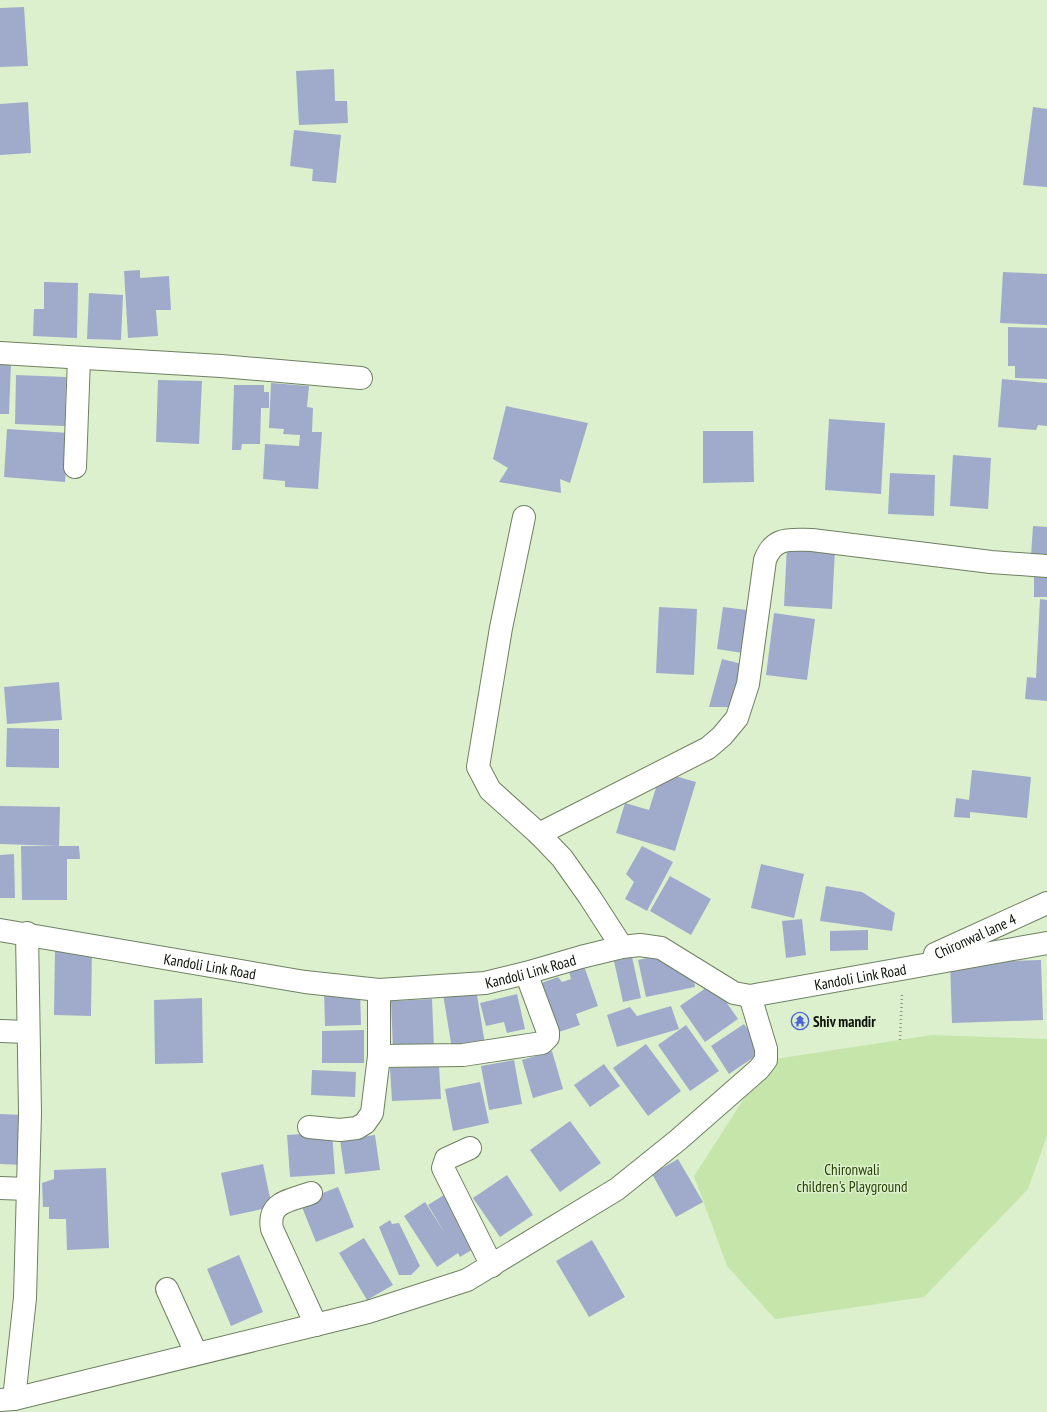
<svg xmlns="http://www.w3.org/2000/svg" width="1047" height="1412" font-family="'PT Sans Narrow',sans-serif">
<style>
.green{fill:#c5e5ab}
.building{fill:#a0abcc}
.lines{fill:none;stroke-linecap:round;stroke-linejoin:round}
.street-casing{stroke:#6f8061;stroke-width:24}
.path{stroke:#8b9a80;stroke-width:2.5;stroke-dasharray:1 3;stroke-linecap:butt}
.street{stroke:#fff;stroke-width:22}
.labels{text-anchor:middle;dominant-baseline:central;stroke-width:3;stroke-linejoin:round;paint-order:stroke}
.street-label{font-size:15px;fill:#0c1207;stroke:#dcf0cd}
.poi-label{font-size:15px;font-weight:bold;fill:#0c1207;stroke:#dcf0cd;text-anchor:start}
.park-label{font-size:15px;fill:#264102;stroke:#dcf0cd}
</style>
<rect width="100%" height="100%" fill="#dcf0cd"/>
<path class="green" d="M932,1035l115,4v97l-19,53 -104,108 -149,22 -48,-53 -33,-90 75,-116z"/>
<path class="building" d="M24,7l4,59 -28,1v-59z
M334,69l1,32h12l1,22 -49,2 -3,-54z
M28,102l3,51 -31,2v-51z
M1033,107l14,2v78l-24,-2z
M294,130l47,5 -5,48 -24,-2 1,-12 -23,-3z
M140,270v8l29,-2 2,34h-15l2,26 -30,2 -4,-67z
M1003,272l44,2v51l-47,-2z
M44,282l34,1 -1,55 -44,-2 1,-27h10z
M89,293l34,2 -2,45 -34,-1z
M1008,327l39,1v51l-32,-1v-12h-7z
M0,362l11,1 -2,51h-9z
M16,375l50,2 -1,49 -50,-2z
M1002,379l45,4v43l-9,-1 -2,5 -38,-3z
M158,380l44,1 -3,63 -43,-2z
M271,383l38,3 -2,21 6,1 -1,24h10l-4,57 -33,-2v-6l-22,-2 2,-35 34,2 1,-11 -17,-1 1,-5 -15,-1z
M234,385h30v7h5v16h-8l-1,36h-18l-1,6h-9z
M506,406l82,17 -18,60 -10,-4 1,14 -62,-11 9,-14 -15,-9z
M829,419l56,4 -4,71 -56,-4z
M7,429l62,4 -4,49 -61,-5z
M703,431h50l1,51 -51,1z
M953,455l38,3 -3,51 -38,-3z
M890,473l45,2 -1,41 -46,-2z
M1033,526l14,1v30l-16,-1z
M787,546l48,3 -3,60 -48,-3z
M1034,573l13,1v23h-13z
M1040,599l7,1v101l-22,-2 2,-22 9,1z
M659,607l38,2 -3,66 -38,-2z
M723,607l32,4 -6,43 -32,-5z
M774,613l41,6 -8,61 -41,-5z
M722,659l20,5 -11,43h-22z
M59,682l3,38 -55,4 -3,-37z
M7,728l52,1v39l-53,-1z
M972,770l59,7 -4,41 -57,-6v6l-16,-1 2,-19 13,2z
M661,772l35,10 -21,69 -59,-18 9,-30 24,7z
M0,806l60,1 -1,39 -59,-2z
M21,846h58l1,13h-13v41h-45z
M642,846l31,16 -26,49 -22,-12 9,-17 -8,-8z
M14,854l1,44h-15v-43z
M761,864l43,10 -10,44 -43,-10z
M670,876l41,23 -20,36 -41,-24z
M826,886l36,6 33,21 -3,18 -72,-10z
M802,919l4,36 -20,3 -4,-37z
M868,930v20l-38,1v-20z
M55,947l37,1 -1,68 -37,-1z
M660,955l32,16 3,16 -49,10 -8,-37z
M632,957l9,41 -18,4 -9,-41z
M1041,960l2,60 -91,3 -2,-60z
M583,963l15,43 -22,8 4,11 -24,8 -18,-49 20,-7 4,5 9,-3 -3,-11z
M713,983l25,36 -33,23 -25,-36z
M360,989l1,36 -36,1 -1,-36z
M476,989l9,55 -33,5 -9,-55z
M517,994l8,35 -18,4 -3,-11 -18,4 -6,-23z
M202,998l1,65 -48,1 -1,-64z
M432,999l2,49 -41,2 -2,-49z
M671,1006l8,23 -62,18 -10,-32 23,-8 7,9z
M744,1024l19,27 -34,23 -18,-28z
M686,1025l33,46 -29,20 -32,-46z
M364,1030v33h-42v-32z
M646,1044l35,47 -33,25 -35,-48z
M552,1051l11,38 -30,9 -11,-38z
M514,1060l8,44 -33,6 -8,-44z
M604,1064l16,22 -30,21 -16,-22z
M439,1066l2,33 -49,2 -2,-33z
M312,1070l44,2 -1,25 -44,-2z
M480,1082l9,41 -36,8 -8,-42z
M0,1114l24,1 -1,50 -23,-1z
M570,1121l31,42 -41,29 -30,-42z
M332,1132l3,42 -45,3 -3,-42z
M375,1135l5,35 -35,4 -5,-34z
M678,1159l25,43 -27,15 -24,-43z
M263,1164l9,43 -42,9 -9,-43z
M106,1168l3,80 -42,2 -1,-31h-17v-12h-6l-1,-24 12,-4v-9z
M507,1175l26,40 -33,22 -27,-39z
M338,1187l16,40 -38,15 -16,-40z
M447,1193l33,52 -20,12 -2,-4 -21,14 -33,-51 21,-14 21,33 -18,-30z
M390,1220l2,4 7,-1 21,43 -9,9h-12l-20,-48z
M364,1238l29,47 -26,15 -28,-47z
M592,1240l33,57 -36,20 -33,-56z
M239,1255l24,57 -32,14 -24,-57z"/>
<g class="lines">
<defs>
<g id="street">
<path d="M0,353l221,13 140,12"/>
<path d="M75,467l4,-109"/>
<path d="M524,517l-23,111 -23,139 12,23 49,44 23,24 27,38 33,51"/>
<path d="M539,834l169,-86 14,-12 15,-18 11,-34 17,-124c9,-24 25,-20 47,-20l179,22 56,4"/>
<path id="s1" d="M0,930l305,52 74,8 106,-7 41,-10 55,-16 41,-10 18,-2 21,3 73,45 16,3 297,-53"/>
<path id="s2" d="M935,954l112,-51"/>
<path d="M0,1031l28,1"/>
<path d="M379,1056l84,-1 79,-12 6,-6v-5l-22,-59"/>
<path d="M309,1127l31,3 17,-2 8,-5 7,-10 7,-57v-66"/>
<path d="M470,1148l-24,11 -3,9 49,98"/>
<path d="M0,1188l28,1"/>
<path d="M311,1193c-21,8 -44,8 -39,36l44,96"/>
<path d="M167,1289l29,64"/>
<path d="M14,1399l11,-101 5,-185 -3,-180"/>
<path d="M0,1400l14,-1 354,-87 99,-32 150,-91 61,-49 81,-71 7,-9v-11l-16,-53"/>
</g>
</defs>
<use href="#street" class="street-casing"/>
<path class="path" d="M900,1040l2,-47"/>
<use href="#street" class="street"/>
</g>
<defs>
<symbol id="temple-ring" viewBox="-11 -11 22 22"><circle r="9.5" fill="#dcf0cd" stroke="#4d64d9" stroke-width="1.5"/><path d="M0-6L5-2H3V0L6.5 2.5H4V6H1.5V3h-3V6H-4V2.5H-6.5L-3 0V-2H-5Z" fill="#4d64d9"/></symbol>
</defs>
<g fill-rule="evenodd">
<use href="#temple-ring" x="790" y="1011" width="20" height="20"/>
</g>
<g class="labels">
<g class="street-label">
<text stroke="none"><textPath href="#s2" startOffset="44">Chironwal lane 4</textPath></text>
<text stroke="none"><textPath href="#s1" startOffset="213">Kandoli Link Road</textPath></text>
<text stroke="none"><textPath href="#s1" startOffset="537">Kandoli Link Road</textPath></text>
<text stroke="none"><textPath href="#s1" startOffset="885">Kandoli Link Road</textPath></text>
</g>
<g class="poi-label">
<text x="813" y="1021">Shiv mandir</text>
</g>
<g class="park-label">
<text x="852" y="1169">Chironwali<tspan x="852" dy="17">children's Playground</tspan></text>
</g>
</g>
</svg>
